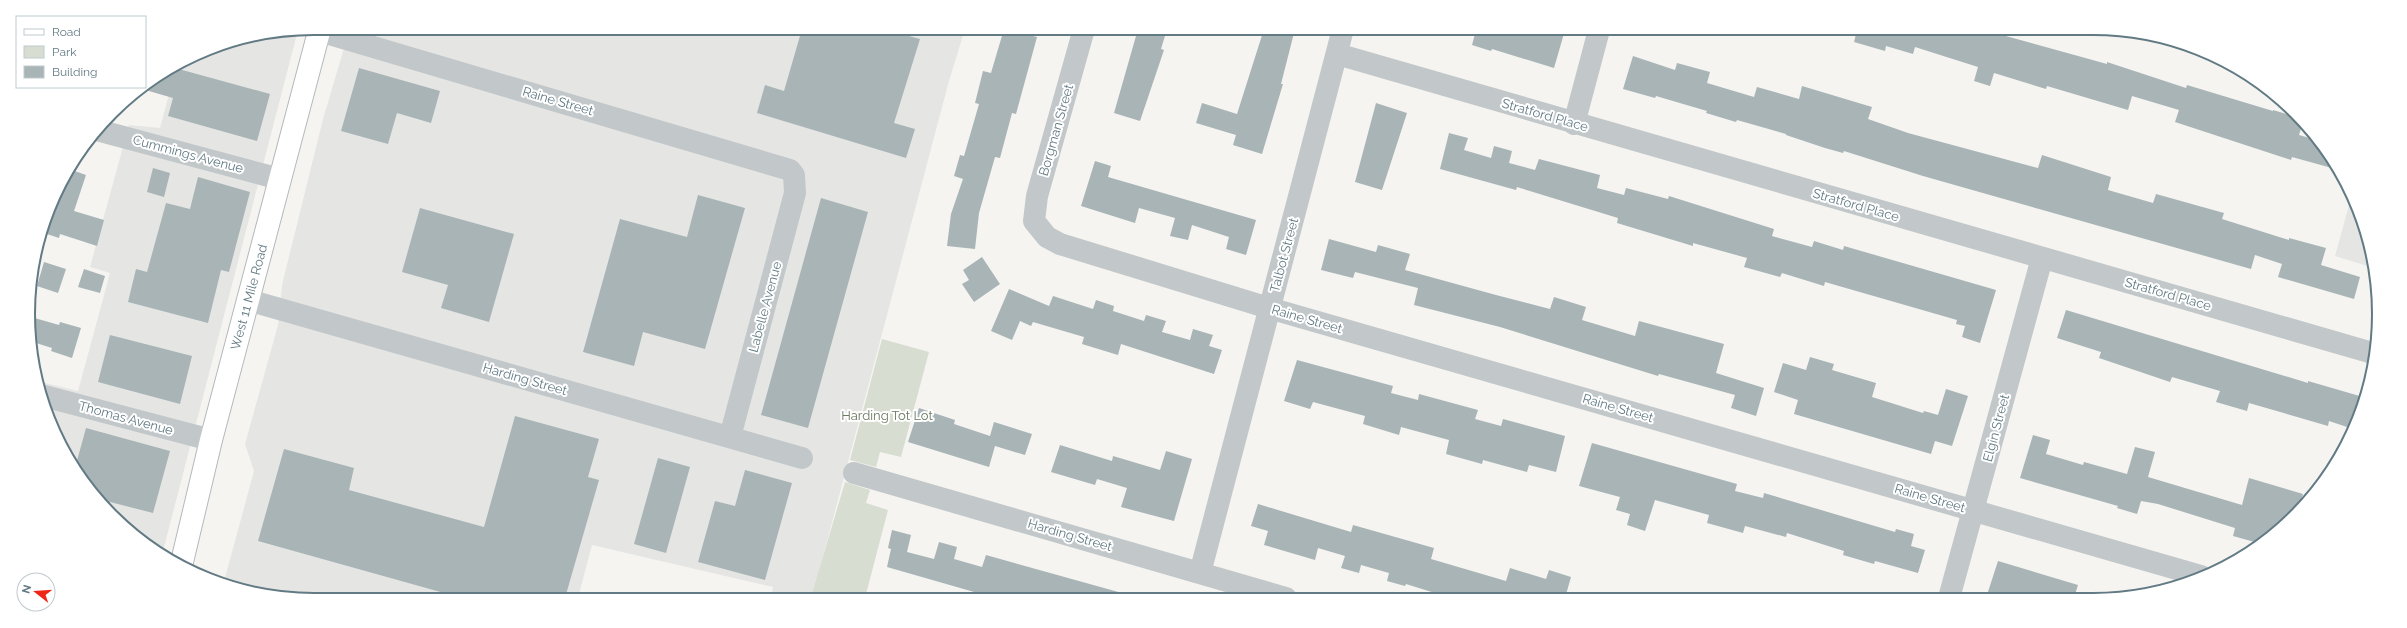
<svg xmlns="http://www.w3.org/2000/svg" width="2407" height="628" font-family="Raleway,sans-serif">
<style>
.built{fill:#e5e6e4}
.green{fill:#d7ddd1}
.building{fill:#a8b4b6}
.lines{fill:none;stroke-linecap:round;stroke-linejoin:round}
.major-casing{stroke:#b3b9bc;stroke-width:24}
.minor{stroke:#c2c7c9;stroke-width:22}
.major{stroke:#fff;stroke-width:22}
.labels{text-anchor:middle;dominant-baseline:central;stroke-width:4;stroke-linejoin:round;paint-order:stroke}
.street-label{font-size:13px;fill:#627a84;stroke:#fff}
.park-label{font-size:13px;fill:#6a7b61;stroke:#fff}
.rim{fill:none;stroke:#627a84;stroke-width:2}
</style>
<rect width="100%" height="100%" fill="#f5f4f1"/>
<path class="built" d="M350,28l615,1 -16,52 -137,517h-41l2,-11 -181,-42 -14,53h-302l-53,-13 31,-114 -9,-27 33,-119 4,-40 41,-166z
M298,30l-136,525 -36,-26 -39,-41 -29,-47 -20,-53 -1,-7 41,10 32,-118 -20,-6 39,-142 31,3 16,-60 29,-18 53,-17z
M2352,194l17,46 5,28 -39,-12z"/>
<path class="green" d="M882,339l47,13 -28,105 -21,-5 -4,15 -26,-7z
M845,482l25,8 -4,13 22,7 -23,88 -54,-1z"/>
<path class="building" d="M802,29h81l37,10 -26,84 21,6 -9,29 -149,-45 8,-28 19,6z
M1004,29l33,8 -21,77 -4,-1 -12,45 -5,-1 -16,56 -4,36 -28,-3 4,-32 12,-35 -9,-3 6,-21 4,1 15,-52 -4,-1 8,-32 8,2z
M1138,29h29l-6,20 3,1 -24,71 -26,-8z
M1264,29h31l-14,55h2l-21,70 -29,-9 3,-10 -40,-12 6,-20 35,11z
M1476,30h89l-11,38 -62,-19 -1,2 -19,-6z
M1857,30h127l123,34v-2l79,26 1,-3 86,26v-1l26,8 4,4 -4,13 21,6 19,29 -47,-13 -1,3 -116,-38 4,-12 -47,-14 -4,14 -81,-24 -1,3 -52,-16 -4,13 -16,-5 4,-14 -63,-20 -2,7 -27,-8 -1,5 -31,-9z
M1633,56l42,14 2,-7 33,9 -3,11 47,14 3,-10 42,12 3,-13 70,21 -4,12 40,14 130,35 4,-13 69,22 -3,13 45,13 3,-9 68,19 -2,6 67,21v-2l37,10 -5,17 39,12 -6,22 -76,-22 4,-13 -27,-9 -4,14 -328,-93 -79,-25 -1,2 -18,-5 -39,-13v-1l-49,-14 -1,2 -30,-9 1,-2 -51,-15 -1,2 -32,-9z
M175,68l95,26 -13,47 -89,-25 5,-18 -31,-9z
M359,68l81,23 -9,32 -34,-10 -9,31 -47,-13z
M1376,103l31,10 -25,77 -27,-8z
M1449,133l19,5 -4,12 27,8 3,-12 18,5 -3,12 26,7 4,-11 61,16 -3,13 27,7 2,-7 42,11 1,-3 105,33 -2,7 40,11 2,-6 29,9 1,-4 152,44 -16,53 -18,-6 3,-11 -9,-2 1,-4 -132,-38 -1,4 -42,-13 -2,4 -36,-10 3,-9 -54,-15v3l-76,-23 1,-5 -101,-31 -1,3 -76,-21z
M1095,161l16,5 -3,11 148,43 -10,35 -20,-6 3,-12 -37,-12 -4,15 -18,-4 5,-18 -36,-10 -4,15 -54,-17z
M153,168l17,5 -6,24 -17,-5z
M69,169l17,6 -12,36 30,9 -7,26 -37,-12 -1,4 -18,-6 17,-45z
M198,177l52,15 -21,80 -8,-2 -13,53 -80,-21 8,-33 11,3 19,-69 24,6z
M698,195l47,13 -40,141 -62,-17 -9,34 -51,-14 37,-133 67,18z
M821,198l47,14 -60,216 -47,-13z
M420,208l94,26 -25,88 -48,-14 7,-23 -46,-13z
M1329,239l47,13 2,-7 32,9 -5,16 91,25 54,14 4,-12 32,10 -4,13 53,16 4,-15 85,23 -8,29 48,15 -8,28 -25,-8 4,-13 -76,-21 -1,2 -158,-49 -86,-22 4,-17 -63,-16 -2,6 -32,-8z
M982,257l18,27 -26,18 -12,-18 7,-4 -6,-10z
M44,262l22,7 -8,24 -21,-7z
M84,269l21,7 -5,17 -22,-6z
M1009,289l40,17 4,-10 40,13 3,-9 18,6 -1,5 31,10 2,-6 20,6 -4,11 28,8 3,-11 20,6 -4,11 13,4 -8,24 -93,-30 -3,11 -36,-11 2,-7 -51,-15 -2,4 -11,-5 -8,19 -21,-9z
M2066,310l242,73v-2l55,16 -10,32 -24,-8 -1,5 -79,-23 -2,8 -31,-9 4,-11 -48,-14 -2,5 -71,-24 2,-6 -44,-14z
M31,317l28,8 1,-3 21,6 -9,30 -21,-7 1,-3 -19,-6z
M110,335l82,21 -12,48 -82,-22z
M1810,357l24,7 -2,6 44,13 -4,14 51,16 1,-2 14,4 8,-26 22,7 -16,50 -17,-5 -4,13 -137,-40 4,-14 -24,-8 9,-29 23,7z
M1297,360l96,26 -2,7 27,7 1,-6 59,16 -3,9 26,7 2,-7 62,17 -9,36 -27,-7 -2,7 -44,-12 -1,4 -36,-10 3,-14 -48,-13 -2,8 -36,-11 2,-8 -52,-14 -3,7 -26,-8z
M919,408l36,12 -1,4 36,12 4,-14 38,12 -7,21 -30,-9 -6,21 -81,-25z
M515,416l84,23 -11,38 11,3 -34,118h-103l-204,-57 26,-92 70,19 -5,22 135,37z
M86,428l84,23 -17,62 -43,-11 -2,8 -21,-22 -12,-20z
M2033,435l17,5 -4,14 37,11 1,-3 43,12 8,-27 20,5 -7,25 94,28 7,-27 54,16 -8,22 -37,27 -25,-7 2,-8 -77,-24 -17,-3 -4,13 -20,-6 1,-2 -98,-28z
M1592,443l145,41 -2,7 28,7 1,-5 131,39 1,-3 18,5 -3,12 14,4 -7,23 -43,-12 -1,3 -31,-9 1,-4 -57,-18 -1,4 -41,-11 -2,7 -36,-10 2,-8 -54,-15 -10,31 -18,-6 3,-11 -14,-4 4,-13 -41,-11z
M1060,445l52,16 1,-5 47,14 6,-19 26,8 -18,62 -53,-14 6,-19 -30,-9 -2,6 -44,-13z
M658,458l32,9 -24,86 -32,-9z
M745,470l47,13 -27,97 -67,-18 17,-61 20,5z
M1258,504l93,28 2,-7 81,23 -3,11 75,22 4,-13 36,11 3,-9 22,7 -6,21h-114l-45,-14 -1,2 -18,-5 2,-8 -28,-8 -2,8 -18,-5 4,-12 -27,-8 -3,12 -51,-15 4,-14 -17,-5z
M892,530l19,5 -4,17 27,7 5,-17 18,5 -3,12 28,8 4,-12 136,38 -1,5h-126l-108,-31 4,-18 -3,-1z
M1998,561l80,24 -4,13h-52l-11,-4 -1,4h-24z"/>
<g class="lines">
<defs>
<path id="major" d="M181,566l30,-126 109,-412"/>
</defs>
<use href="#major" class="major-casing"/>
<path class="minor" d="M1084,29l-47,167 -3,25 13,16 13,7 209,64 932,268
M319,31l471,139 4,5 1,18 -65,244
M1337,54l1039,300
M1574,124l25,-94
M97,130l183,49
M248,300l554,158
M40,395l171,45
M854,473l432,125
M1200,573l143,-544
M1949,598l93,-340"/>
<use href="#major" class="major"/>
</g>
<g class="labels">
<g class="street-label">
<text transform="translate(558 101) rotate(16)">Raine Street</text>
<text transform="translate(1545 115) rotate(16)">Stratford Place</text>
<text transform="translate(1056 130) rotate(-74)">Borgman Street</text>
<text transform="translate(188 154) rotate(15)">Cummings Avenue</text>
<text transform="translate(1856 205) rotate(16)">Stratford Place</text>
<text transform="translate(1284 255) rotate(-75)">Talbot Street</text>
<text transform="translate(2168 294) rotate(16)">Stratford Place</text>
<text transform="translate(249 297) rotate(-75)">West 11 Mile Road</text>
<text transform="translate(765 307) rotate(-75)">Labelle Avenue</text>
<text transform="translate(1307 319) rotate(16)">Raine Street</text>
<text transform="translate(525 379) rotate(16)">Harding Street</text>
<text transform="translate(1618 408) rotate(16)">Raine Street</text>
<text transform="translate(126 418) rotate(15)">Thomas Avenue</text>
<text transform="translate(1996 428) rotate(-75)">Elgin Street</text>
<text transform="translate(1930 498) rotate(16)">Raine Street</text>
<text transform="translate(1070 535) rotate(16)">Harding Street</text>
</g>
<g class="park-label">
<text x="887" y="415">Harding Tot Lot</text>
</g>
</g>
<path d="M0 0H2407V628H0ZM314 35H2093A279 279 0 0 1 2372 314V314A279 279 0 0 1 2093 593H314A279 279 0 0 1 35 314V314A279 279 0 0 1 314 35Z" fill="#fff" fill-rule="evenodd"/>
<path class="rim" d="M314 35H2093A279 279 0 0 1 2372 314V314A279 279 0 0 1 2093 593H314A279 279 0 0 1 35 314V314A279 279 0 0 1 314 35Z"/>
<rect x="16" y="16" width="130" height="72" fill="#ffffff" stroke="#c0cace"/>
<rect x="24" y="29" width="20" height="6" fill="#ffffff" stroke="#c0cace"/>
<text x="52" y="36" font-size="12" fill="#627a84">Road</text>
<rect x="24" y="46" width="20" height="12" fill="#d7ddd1" stroke="#c0cace"/>
<text x="52" y="56" font-size="12" fill="#627a84">Park</text>
<rect x="24" y="66" width="20" height="12" fill="#a8b4b6" stroke="#c0cace"/>
<text x="52" y="76" font-size="12" fill="#627a84">Building</text>
<g transform="translate(36 592) rotate(287)"><circle r="19" fill="#ffffff" stroke="#c0cace"/>
<path d="M0-3L7 15L0 10L-7 15Z" fill="#ee2618"/>
<text y="-6" font-size="11" font-weight="bold" text-anchor="middle" fill="#627a84">N</text>
</g>
</svg>
